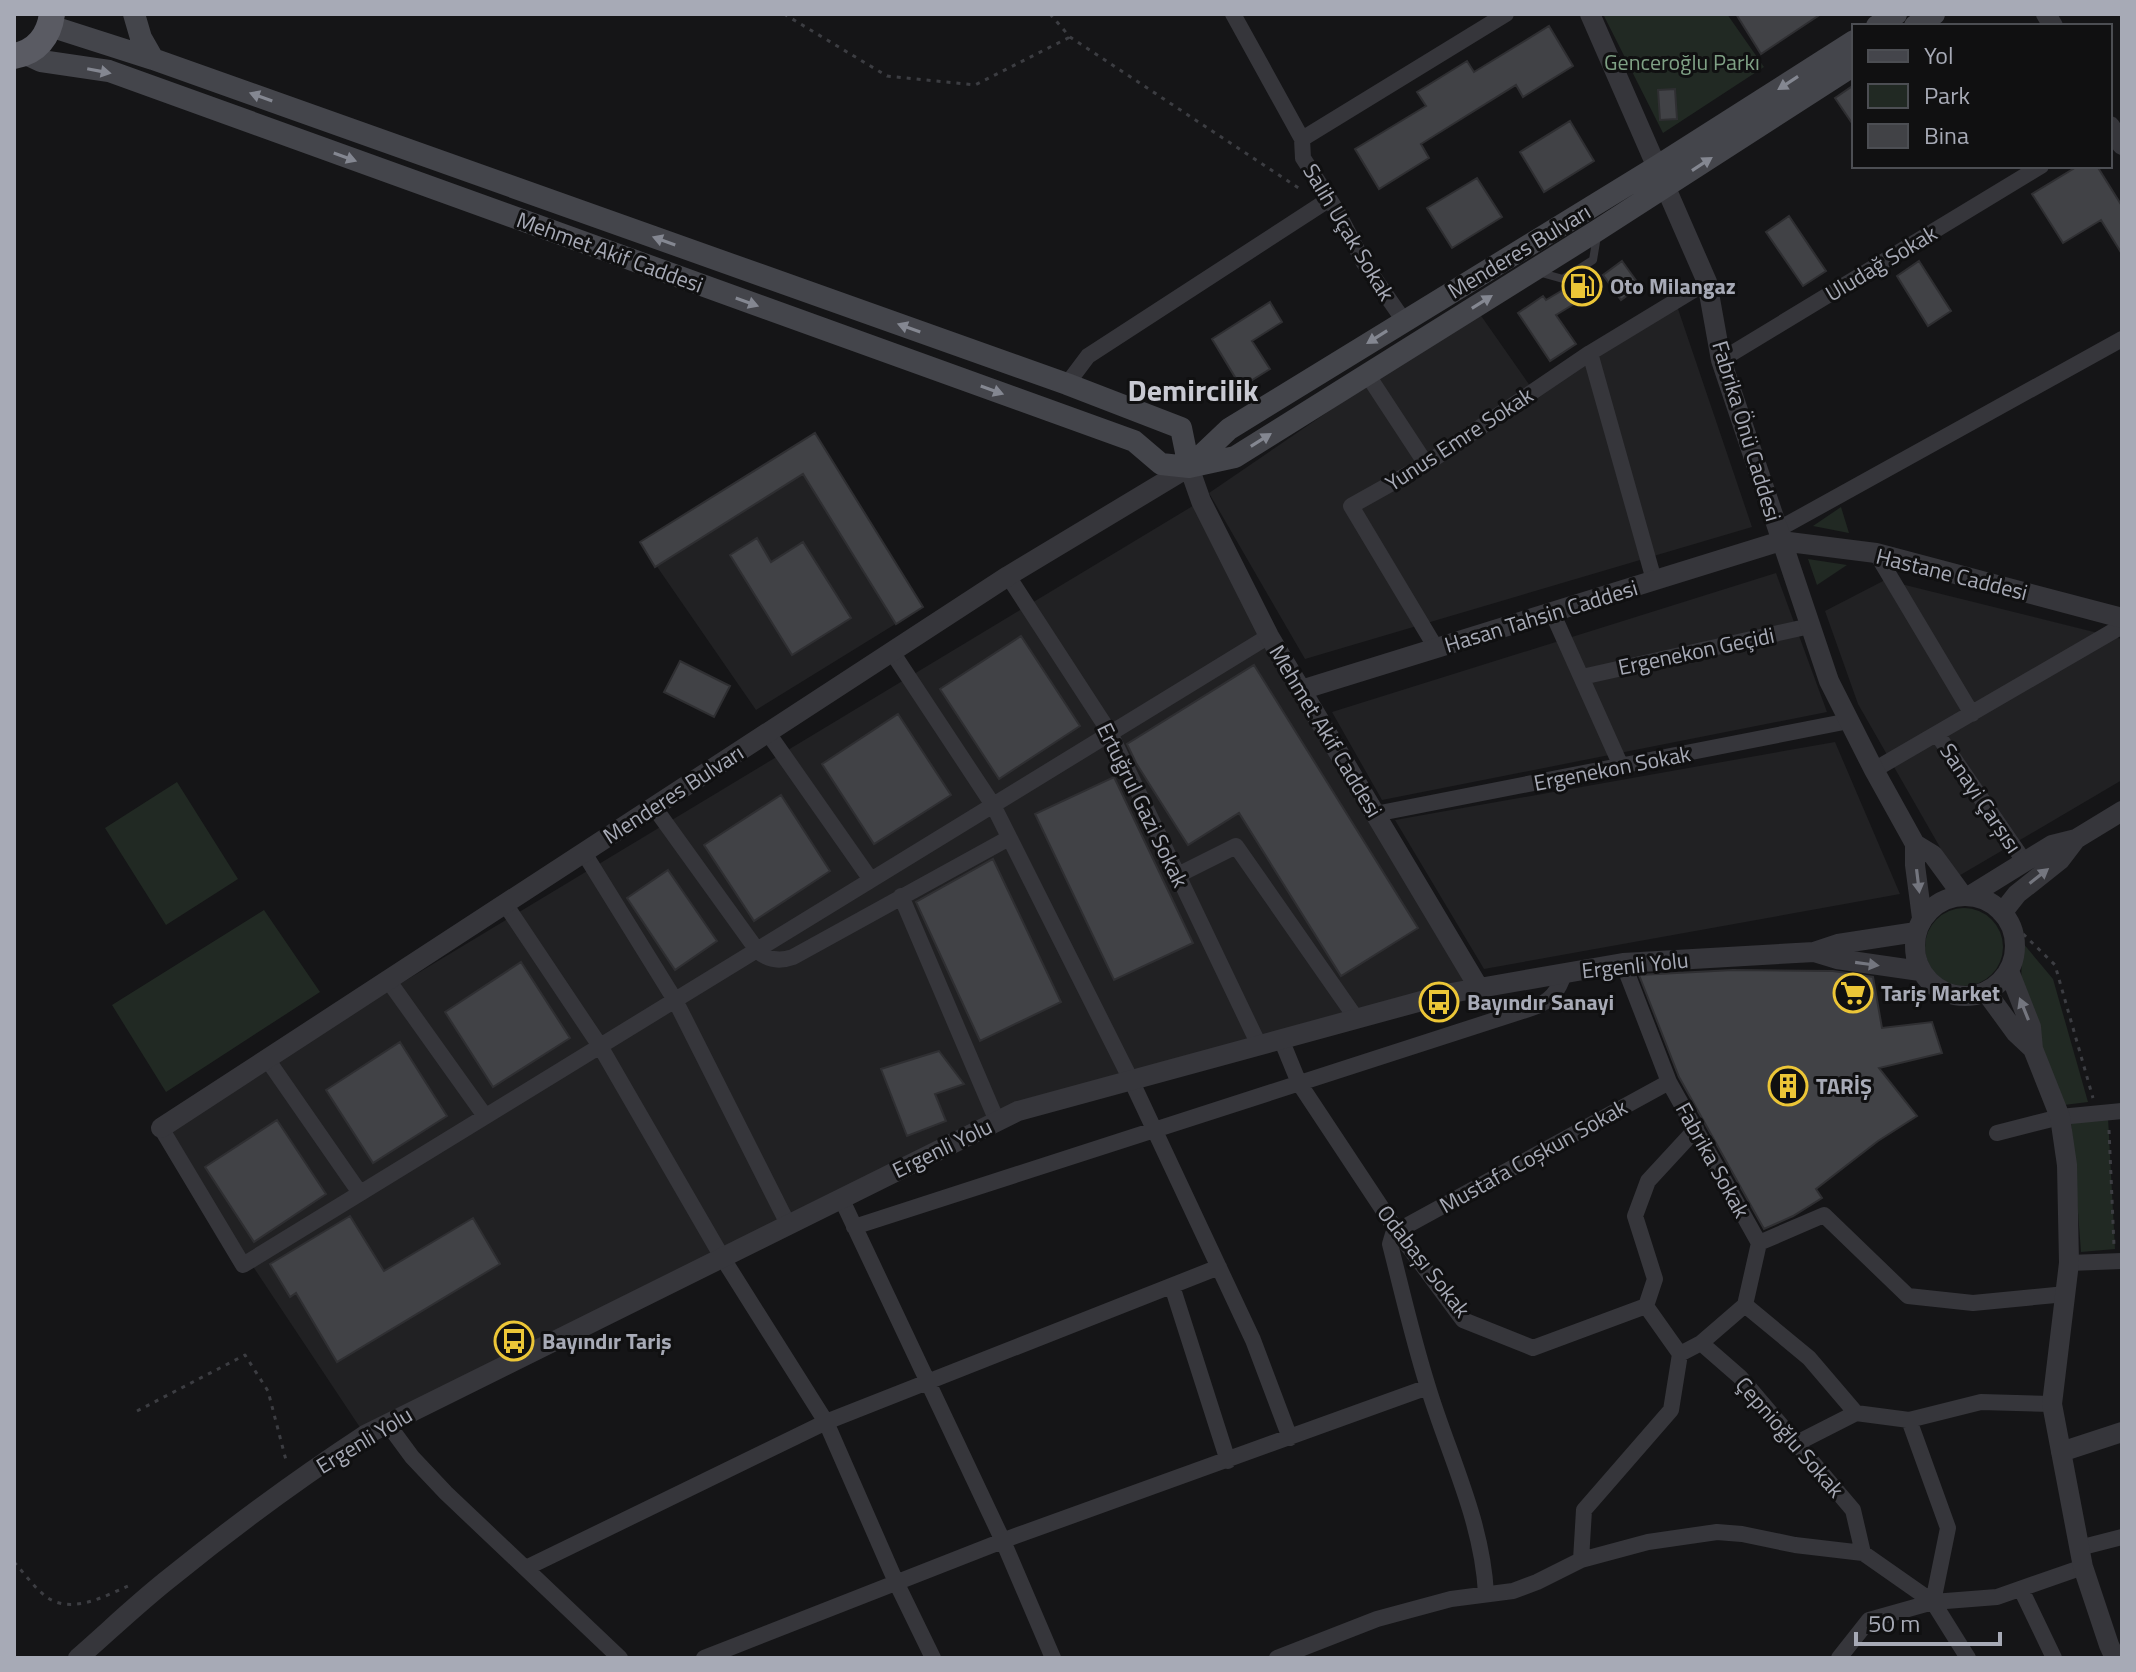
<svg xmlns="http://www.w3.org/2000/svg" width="2136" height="1672" font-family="'Titillium Web',sans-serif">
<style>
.built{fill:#212123}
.green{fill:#212923}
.building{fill:#414246;stroke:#2f2f32;stroke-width:2}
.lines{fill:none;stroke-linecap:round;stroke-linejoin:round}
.path{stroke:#3c3d42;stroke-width:3;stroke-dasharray:4 6;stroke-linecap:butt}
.service{stroke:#36363b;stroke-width:8}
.minor{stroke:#36363b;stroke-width:16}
.tertiary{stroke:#36363b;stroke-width:20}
.secondary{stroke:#44454b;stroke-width:22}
.trunk{stroke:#5a5b63;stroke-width:26}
.oneway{fill:#848791}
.oneway2{fill:#74767f}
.labels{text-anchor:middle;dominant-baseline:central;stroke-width:6;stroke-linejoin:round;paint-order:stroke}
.park-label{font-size:22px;fill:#7fa185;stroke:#101011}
.street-label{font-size:22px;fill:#a7aab6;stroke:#101011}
.poi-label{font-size:22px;font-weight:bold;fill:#a7aab6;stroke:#101011;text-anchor:start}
.district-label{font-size:30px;font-weight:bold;fill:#c8c9d2;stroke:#101011}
</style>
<rect width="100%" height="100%" fill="#151517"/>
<path class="built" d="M1676,303l76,224 -447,132 -96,-166 268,-183 58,83z
M815,433l108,174 -167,103 -116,-168z
M1201,501l278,487 -461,123 -653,324 -204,-307z
M1776,573l51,139 -445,88 -50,-88z
M1885,580l237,59v141l-165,97 -99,-173 -33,-93z
M1835,742l65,152 -416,75 -89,-149z"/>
<path class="green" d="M1603,14h124l37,53 -101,66z
M1841,507l8,26 -36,-7z
M1808,559l39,6 -30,20z
M177,782l61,97 -72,46 -61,-97z
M1925 947a39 39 0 1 1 78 0a39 39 0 1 1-78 0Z
M264,910l56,82 -154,100 -54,-87z
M2022,942l31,37 35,123 -24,3 -43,-113z
M2108,1117l7,132 -34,3 -10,-132z"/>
<path class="building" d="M1736,14h85l-60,40z
M1549,26l24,40 -50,31 -7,-12 -95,59 8,14 -50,31 -24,-40 71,-43 -9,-14 50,-31 7,11z
M1854,85v41l-19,-28z
M1675,89l2,30 -17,1 -2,-30z
M1570,121l24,40 -50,31 -24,-40z
M2078,166h19l25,40v48l-21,-34 -38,23 -31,-49z
M1477,178l25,39 -50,31 -25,-40z
M1789,216l37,55 -23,15 -37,-54z
M1622,261l18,25 -19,14 -18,-25z
M1919,261l32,50 -23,15 -31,-50z
M1593,272l9,15 -46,28 20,29 -26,17 -32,-48 25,-17 3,4z
M1270,302l12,20 -30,19 18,28 -29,18 -29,-48z
M815,433l108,174 -27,17 -93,-150 -148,93 -15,-25z
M757,538l14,24 32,-20 48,76 -59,37 -62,-100z
M1021,636l59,90 -81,53 -59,-90z
M680,661l50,25 -16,31 -50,-25z
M1254,665l164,263 -77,48 -102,-163 -51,32 -52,-82 -9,-19z
M898,714l53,81 -77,49 -52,-80z
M1114,777l79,166 -79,37 -79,-166z
M781,795l49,76 -76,50 -50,-76z
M993,859l68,143 -81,39 -64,-139z
M668,870l49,71 -42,29 -48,-72z
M521,962l49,76 -77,49 -48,-75z
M1733,970l100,1 40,6 9,51 50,-6 10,31 -63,15 38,48 -39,25 -62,48 6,9 -29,18 -29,13 -85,-152 -40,-102z
M400,1042l47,74 -74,47 -47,-73z
M939,1051l25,33 -29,10 11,27 -39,15 -26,-67z
M277,1120l49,74 -72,48 -49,-75z
M350,1216l34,55 89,-53 27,46 -163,98 -41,-69 -6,4 -20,-33z"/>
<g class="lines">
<path class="path" d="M784,14l103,62 88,9 95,-48
M1050,14l20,23 233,154
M2016,927l39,38 38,133
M2109,1130l5,116
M137,1411l108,-56 23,36 19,73
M14,1562c10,11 19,24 30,33 25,21 59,2 84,-9"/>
<path class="service" d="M1538,272l25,7 30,-19 4,-24"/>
<path class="minor" d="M1233,14l69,125 1,19 34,53 27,52 40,58
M1302,139l204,-125
M1590,353l64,227
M1721,360l320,-194
M1367,374l59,90
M1067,384l21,-28 234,-152
M1777,530l345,-191
M1876,553l96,161
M1008,576l102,157 149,312
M1552,612l69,154
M1436,648l-85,-142 75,-42 164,-111 117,-71
M892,652l101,153 138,275 122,260 37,98
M1582,677l228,-51
M768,733l103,147
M1937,734l87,127
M1874,770l248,-144
M654,807l103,143c10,10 22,12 36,7l216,-119
M1375,814l474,-93
M584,853l91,147 113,224
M1178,875l58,-29 120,172
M901,896l96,225
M505,904l95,142 122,211 104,165 70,160 37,76
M388,980l97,136
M1281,1039l18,44 98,148 66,89 70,28 113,-42
M267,1059l93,134
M161,1128l82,137 1026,-629
M1997,1133l63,-16 62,-6
M841,1198l162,343 50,117
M854,1227l678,-219c18,-6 27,-17 32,-35
M1759,1243l65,-28 84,81 65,7 93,-9
M2069,1263l53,-2
M1172,1286l56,175
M1745,1305l64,53 47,55
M1701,1343l39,34 113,133 10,43 70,49
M1680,1354l-34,-48 9,-27 -20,-63 13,-35 48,-52
M1909,1420l39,108 -15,74 35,56
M387,1423l25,34 34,36 174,165
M1797,1443l59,-30 53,7 72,-18 71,2
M2079,1548l43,-11
M1581,1560l3,-50 87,-100 9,-56 21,-11 44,-38 14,-62 -90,-161 -46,-119
M526,1568l300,-146 393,-155
M2021,1589l33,69
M1486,1593c-4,-73 -37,-137 -58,-206 -15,-47 -26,-96 -38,-143l3,-10 4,-3 272,-149
M704,1658l306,-120 418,-151
M1277,1658l100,-39 74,-20 62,-8 24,-9 44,-22 67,-18 69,-10 25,2 53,11 68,8
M1839,1658l30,-38 64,-18 64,-5 86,-30"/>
<path class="tertiary" d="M1590,14l117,268 14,78 108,321 45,89 41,74v21l7,53
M2046,14l7,12
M2110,126l12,19
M1301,690l480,-149 95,12 246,65
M1915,844l18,11 30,41
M1971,895l81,-50 24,-6 46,-28
M1915 946a50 50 0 1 1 100 0a50 50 0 1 1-100 0Z
M2002,913l15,-19 43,-34 16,-21
M1814,952l24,-8 78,-12
M2009,971l22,56 2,22 27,68 7,48 2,98 -17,141 31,163 26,78 6,13
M1986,992l30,41 17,16
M161,1128l847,-552 181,-109 12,34 68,135 210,352
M2061,1452l61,-20
M78,1658c31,-27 61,-56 93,-81 63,-51 127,-98 194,-142l653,-324 433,-118 172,-30 191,-11 23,7 83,12"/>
<path class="secondary" d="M134,14l7,24 12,21
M50,26l103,33 914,325 114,44 8,39
M1877,26l19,-12
M1915,26l19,-12
M24,53l17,8 68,10 1025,370 27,23 28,3 46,-10 363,-227 256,-165
M1190,466l39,-37 429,-263 196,-125"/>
<path class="trunk" d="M14,56c23,-4 35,-20 38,-42"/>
</g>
<defs><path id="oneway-solid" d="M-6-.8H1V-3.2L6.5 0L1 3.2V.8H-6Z" transform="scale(2)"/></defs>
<g class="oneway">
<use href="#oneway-solid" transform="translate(99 71) rotate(11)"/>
<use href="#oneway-solid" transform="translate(1788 83) rotate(147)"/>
<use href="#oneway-solid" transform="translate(261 97) rotate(-160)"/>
<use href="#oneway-solid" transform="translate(345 157) rotate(20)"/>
<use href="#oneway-solid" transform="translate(1702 164) rotate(-33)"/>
<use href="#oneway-solid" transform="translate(664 241) rotate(-160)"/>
<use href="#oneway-solid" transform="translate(747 302) rotate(20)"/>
<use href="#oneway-solid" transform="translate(1482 302) rotate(-32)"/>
<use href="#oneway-solid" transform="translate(909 328) rotate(-160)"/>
<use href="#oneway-solid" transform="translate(1377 337) rotate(148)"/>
<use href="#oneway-solid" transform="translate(992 390) rotate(20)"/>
<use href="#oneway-solid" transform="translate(1261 440) rotate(-32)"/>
</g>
<g class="oneway2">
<use href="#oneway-solid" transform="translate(2039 876) rotate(-38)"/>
<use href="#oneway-solid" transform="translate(1918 881) rotate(83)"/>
<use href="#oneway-solid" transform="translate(1867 964) rotate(8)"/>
<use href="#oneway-solid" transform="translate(2024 1009) rotate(-112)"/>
</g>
<defs>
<symbol id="fuel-ring" viewBox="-11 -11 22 22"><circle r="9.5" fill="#101011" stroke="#ecc637" stroke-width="1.5"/><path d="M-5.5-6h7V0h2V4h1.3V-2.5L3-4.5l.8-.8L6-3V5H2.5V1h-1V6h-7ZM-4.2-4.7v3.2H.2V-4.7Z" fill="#ecc637"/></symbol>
<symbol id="supermarket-ring" viewBox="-11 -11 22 22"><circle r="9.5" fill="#101011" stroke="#ecc637" stroke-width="1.5"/><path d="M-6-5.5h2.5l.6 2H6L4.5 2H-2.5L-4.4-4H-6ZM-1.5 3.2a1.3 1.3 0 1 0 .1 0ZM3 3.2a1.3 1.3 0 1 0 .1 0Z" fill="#ecc637"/></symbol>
<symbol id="bus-ring" viewBox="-11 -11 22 22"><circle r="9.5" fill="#101011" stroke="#ecc637" stroke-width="1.5"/><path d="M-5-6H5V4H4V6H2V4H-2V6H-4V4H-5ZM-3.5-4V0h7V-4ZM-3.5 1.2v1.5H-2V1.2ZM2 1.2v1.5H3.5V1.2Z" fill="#ecc637"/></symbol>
<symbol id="building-ring" viewBox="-11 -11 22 22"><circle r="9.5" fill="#101011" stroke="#ecc637" stroke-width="1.5"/><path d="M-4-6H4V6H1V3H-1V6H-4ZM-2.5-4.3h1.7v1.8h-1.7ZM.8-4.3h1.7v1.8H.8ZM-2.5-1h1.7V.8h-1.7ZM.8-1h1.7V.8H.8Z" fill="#ecc637"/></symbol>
</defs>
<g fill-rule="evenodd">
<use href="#fuel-ring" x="1560" y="264" width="44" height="44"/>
<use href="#supermarket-ring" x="1831" y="971" width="44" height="44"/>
<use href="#bus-ring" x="1417" y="980" width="44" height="44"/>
<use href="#building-ring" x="1766" y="1064" width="44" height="44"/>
<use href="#bus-ring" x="492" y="1319" width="44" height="44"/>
</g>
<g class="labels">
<g class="park-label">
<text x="1682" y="62">Genceroğlu Parkı</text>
</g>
<g class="street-label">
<text transform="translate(1349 232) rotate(59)">Salih Uçak Sokak</text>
<text transform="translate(1519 251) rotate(-31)">Menderes Bulvarı</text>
<text transform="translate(610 252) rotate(20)">Mehmet Akif Caddesi</text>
<text transform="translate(1881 263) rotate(-31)">Uludağ Sokak</text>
<text transform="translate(1747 431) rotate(73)">Fabrika Önü Caddesi</text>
<text transform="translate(1459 439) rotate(-33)">Yunus Emre Sokak</text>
<text transform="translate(1952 574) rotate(14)">Hastane Caddesi</text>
<text transform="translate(1541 616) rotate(-17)">Hasan Tahsin Caddesi</text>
<text transform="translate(1696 651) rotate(-12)">Ergenekon Geçidi</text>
<text transform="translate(1326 731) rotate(59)">Mehmet Akif Caddesi</text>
<text transform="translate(1612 768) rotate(-11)">Ergenekon Sokak</text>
<text transform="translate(673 794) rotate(-33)">Menderes Bulvarı</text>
<text transform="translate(1981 798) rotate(56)">Sanayi Çarşısı</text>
<text transform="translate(1143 805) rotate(64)">Ertuğrul Gazi Sokak</text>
<text transform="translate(1635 965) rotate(-6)">Ergenli Yolu</text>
<text transform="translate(942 1148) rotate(-26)">Ergenli Yolu</text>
<text transform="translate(1533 1156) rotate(-29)">Mustafa Coşkun Sokak</text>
<text transform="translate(1713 1160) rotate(61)">Fabrika Sokak</text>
<text transform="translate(1424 1261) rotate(52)">Odabaşı Sokak</text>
<text transform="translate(1790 1437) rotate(49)">Çepnioğlu Sokak</text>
<text transform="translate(364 1440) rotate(-31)">Ergenli Yolu</text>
</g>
<g class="poi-label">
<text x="1610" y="286">Oto Milangaz</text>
<text x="1881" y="993">Tariş Market</text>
<text x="1467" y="1002">Bayındır Sanayi</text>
<text x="1816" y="1086">TARİŞ</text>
<text x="542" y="1341">Bayındır Tariş</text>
</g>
<g class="district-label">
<text x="1193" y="390">Demircilik</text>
</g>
</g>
<rect width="2136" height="1672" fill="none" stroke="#a7aab6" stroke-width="32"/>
<rect x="1852" y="24" width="260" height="144" fill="#101011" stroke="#4c4e53" stroke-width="2"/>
<rect x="1868" y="50" width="40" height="12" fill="#44454b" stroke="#4c4e53" stroke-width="2"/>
<text x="1924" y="64" font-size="24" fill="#a7aab6">Yol</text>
<rect x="1868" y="84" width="40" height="24" fill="#212923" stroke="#4c4e53" stroke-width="2"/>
<text x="1924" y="104" font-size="24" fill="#a7aab6">Park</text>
<rect x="1868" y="124" width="40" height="24" fill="#414246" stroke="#4c4e53" stroke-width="2"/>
<text x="1924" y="144" font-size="24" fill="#a7aab6">Bina</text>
<path d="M1856 1632v12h144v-12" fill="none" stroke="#a7aab6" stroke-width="4"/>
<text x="1868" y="1632" font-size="24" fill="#a7aab6" stroke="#101011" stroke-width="6" paint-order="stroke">50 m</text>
</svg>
